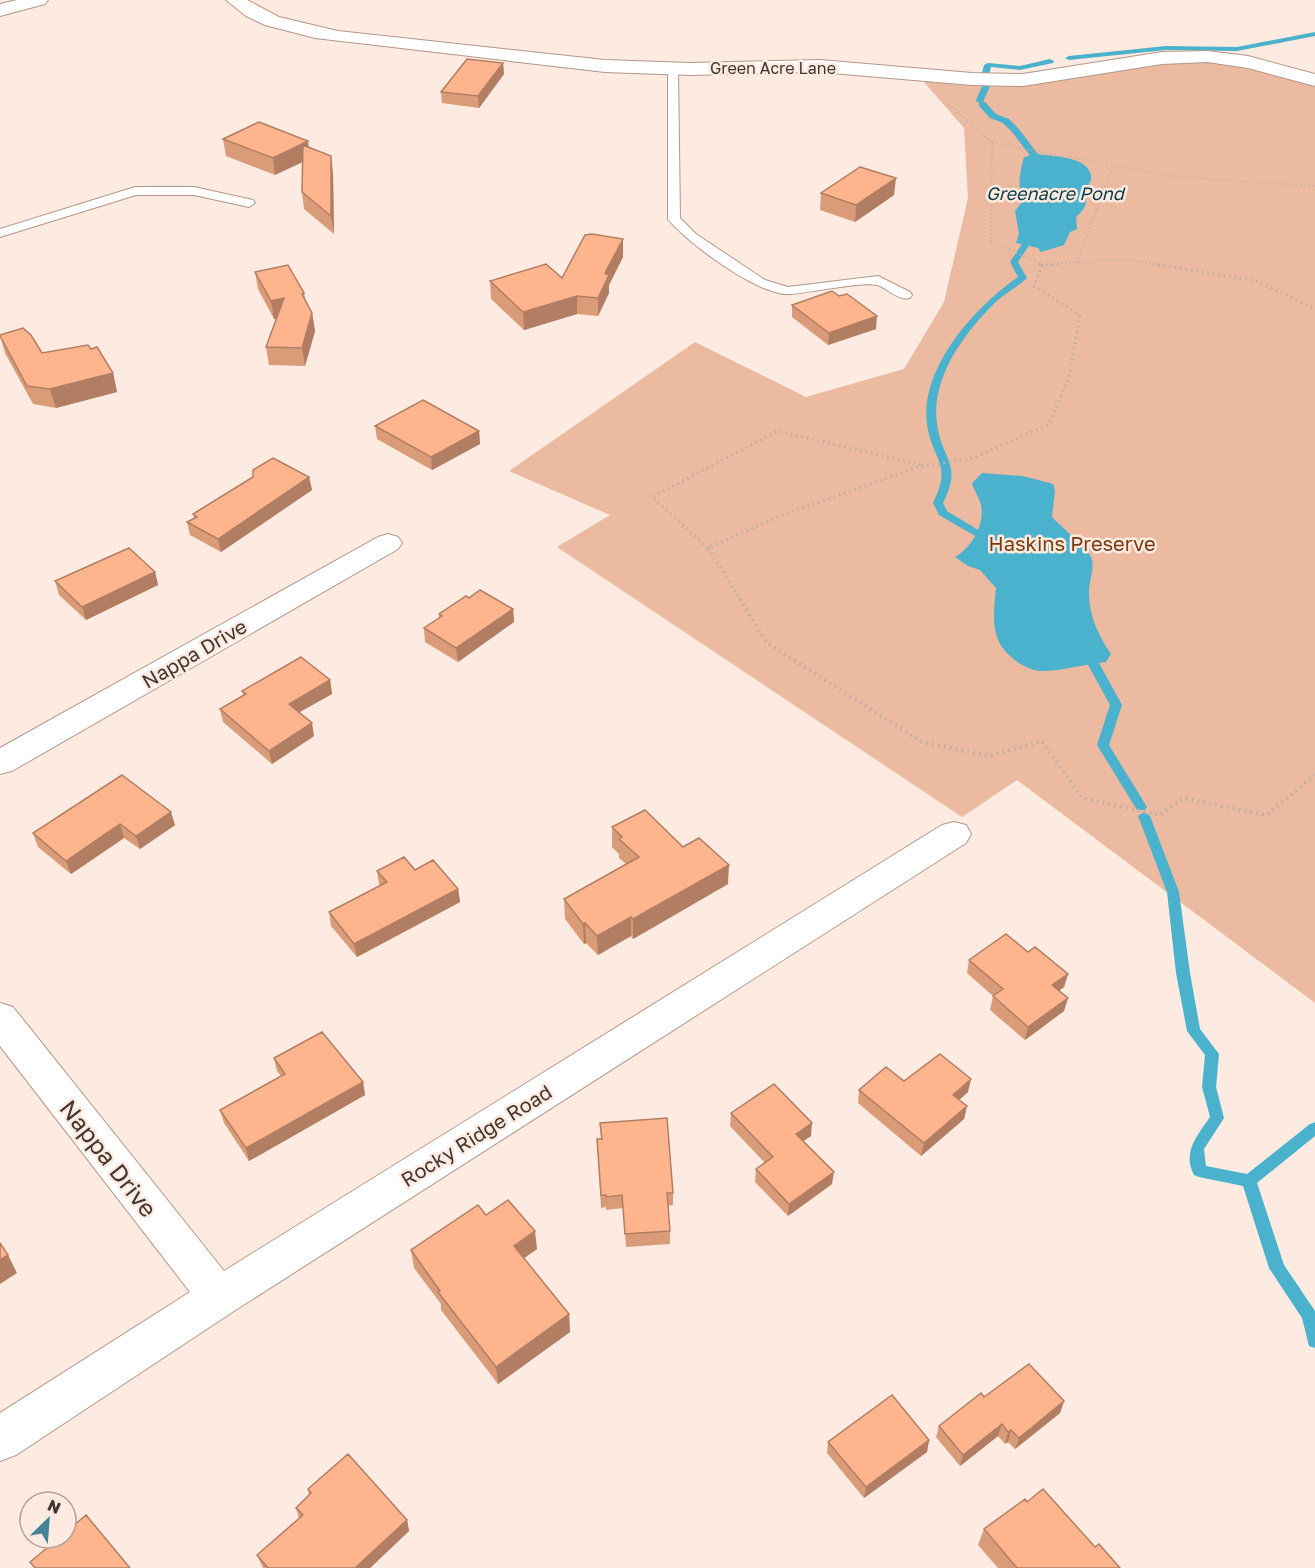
<svg xmlns="http://www.w3.org/2000/svg" width="1315" height="1568" font-family="'Golos Text',sans-serif">
<style>
.green{fill:#ebbaa1}
.water{fill:#4ab2cc}
.lines{fill:none;stroke-linecap:round;stroke-linejoin:round}
.stream{fill:#4ab2cc;fill-rule:evenodd}
.lane-casing{stroke:#b49788;stroke-width:2}
.street-casing{stroke:#b49788;stroke-width:2}
.secondary-casing{stroke:#b49788;stroke-width:2}
.path-far2{stroke:#bfaea5;stroke-width:2;stroke-dasharray:1 3;stroke-linecap:butt}
.path-far1{stroke:#bfaea5;stroke-width:3;stroke-dasharray:1.5 4;stroke-linecap:butt}
.path{stroke:#bfaea5;stroke-width:4;stroke-dasharray:1.5 4.5;stroke-linecap:butt}
.lane{fill:#fff;fill-rule:evenodd}
.street{fill:#fff;fill-rule:evenodd}
.secondary{fill:#fff;fill-rule:evenodd}
.wall{fill:#da9b79}
.shaded-wall{fill:#b27e63}
.building{fill:#feb48d;stroke:#b27e63;stroke-width:1.5}
.labels{text-anchor:middle;dominant-baseline:central;stroke-width:5;stroke-linejoin:round;paint-order:stroke}
.far-street-label{font-size:16px;fill:#433630;stroke:#fdeae0}
.far-water-label{font-size:18px;font-style:italic;fill:#0c3c47;stroke:#fdeae0}
.park-label{font-size:20px;fill:#7c3a10;stroke:#fdeae0}
.street-label{font-size:20px;fill:#433630;stroke:#fdeae0}
.near-street-label{font-size:24px;fill:#433630;stroke:#fdeae0}
</style>
<rect width="100%" height="100%" fill="#fdeae0"/>
<path class="green" d="M1192,56l123,24v923l-298,-223 -55,37 -405,-270 53,-32 -101,-44 186,-129 111,55 98,-28 40,-67 24,-104 -4,-70 -47,-54 132,4z"/>
<path class="water" d="M1035,154c16,2 52,2 56,21 1,6 -2,8 -4,13 -3,14 3,17 -11,29l1,12 -7,3 -6,13 -23,7 -3,-4 -22,-5 3,-9 -4,-23 8,-11c-6,-15 -3,-28 1,-43z
M982,473l41,3 30,8 2,7 -3,26c8,9 37,33 39,40 4,10 -1,21 -2,32 -1,25 9,46 22,65l-5,8c-21,2 -44,9 -65,9 -8,0 -15,-4 -22,-8 -30,-20 -26,-43 -23,-75l-16,-18 -12,-4 -13,-9c16,-9 30,-32 26,-52 -2,-8 -7,-14 -9,-22z"/>
<g class="lines">
<path class="stream" d="M1315,32v4l-78,15 -71,-1 -97,10 -4,-2 4,-2 97,-10 71,1z
M1050,59l4,2 -1,2 -33,7 -29,-3 -2,8 -7,-2 2,-8 4,-2 32,3z
M984,82l7,2 -8,18h-6l-1,-2z
M979,102h6l11,12 13,5 9,9 29,38v4h-6l-29,-38 -9,-9 -13,-5 -11,-12z
M1030,228h6v7l-18,27 9,16c-8,8 -20,14 -29,22 -32,30 -68,78 -61,124 5,37 26,39 6,79l4,8 46,28 1,2 -1,2 -4,1 -50,-29 -6,-12c20,-41 -1,-42 -6,-79 -7,-57 48,-117 91,-147l-8,-15 18,-27z
M1089,644l6,4 4,15 23,42 -13,40 38,62 -2,3h-8l-40,-65 13,-40 -23,-42 -4,-15z
M1144,812l6,4 29,76 11,81 10,56 19,25 -3,33 8,31 -20,31 2,17 41,8 63,-50 5,-2v14l-58,47 27,82 31,46v37l-6,-2 -7,-28 -33,-50 -26,-82 -44,-9 -5,-2c-12,-23 3,-39 16,-58l-8,-30 3,-32 -18,-24 -11,-58 -9,-81 -29,-76z"/>
<defs>
<path id="lane" d="M673,66l5,3 2,149 16,16 69,46 23,7 90,-11 32,16 2,3 -2,3c-13,3 -22,-10 -33,-13 -13,-4 -69,8 -87,9 -30,3 -104,-52 -122,-75v-150z
M135,187h59l59,13 2,3 -6,4 -55,-12h-58l-136,42v-8z"/>
<path id="street" d="M226,0h21l32,17 59,14 267,29 85,3 130,-3 152,13 51,1 139,-22 45,-1 41,5 67,18v12l-67,-18 -41,-6 -45,2 -139,22 -51,-1 -152,-13 -130,3 -85,-3 -290,-34 -50,-13 -19,-9z
M388,534l10,3 4,6 -4,6 -386,222 -12,3v-26l378,-211z
M954,822l12,3 5,9 -5,9 -732,468 -218,144 -16,6v-48l190,-121 -190,-246v-43l13,4 211,264 718,-446z"/>
<path id="secondary" d="M17,0h31l-3,4 -45,12v-12z"/>
</defs>
<use href="#lane" class="lane-casing"/>
<use href="#street" class="street-casing"/>
<use href="#secondary" class="secondary-casing"/>
<path class="path-far2" d="M949,104l43,39 -1,98 51,24
M992,143l185,34 138,9
M1077,262l36,-96
M1042,265l83,-6 37,6"/>
<path class="path-far1" d="M1039,264l3,1
M1153,264l104,17 58,28
M708,548l-56,-51 126,-66 144,34
M741,601l-33,-53 77,-34 137,-48 52,-8 75,-34 20,-47 11,-62 -46,-29 8,-21 18,-1"/>
<path class="path" d="M740,599l27,44 155,99 67,14 53,-15 40,57 78,17 23,-17 83,17 49,-40"/>
<use href="#lane" class="lane"/>
<use href="#street" class="street"/>
<use href="#secondary" class="secondary"/>
</g>
<path class="wall" d="M503,63l1,11 -25,34 -37,-5 -1,-11z
M223,139l86,8 24,26 1,61 -30,-25 -2,-17 1,-30 -28,13 -49,-19z
M821,193l73,2 -39,27 -35,-12z
M623,239v18l-14,28v8l-11,23 -21,-2 -53,16 -33,-31 -1,-18 72,-3z
M255,272l49,21 2,9 6,11 3,18 -10,35 -36,-1 -3,-18 11,-29 -3,1 -16,-30z
M792,305l84,24 -48,16 -36,-28z
M0,335l42,18 71,20 4,19 -61,16 -23,-4 -28,-51z
M375,426l104,5 1,13 -48,26 -55,-31z
M309,477l3,13 -91,62 -31,-17 -3,-13 7,-4 -1,-4z
M155,572l3,13 -72,35 -27,-25 -4,-14z
M469,598l44,11 1,13 -56,40 -33,-20 -1,-14 15,-10v-4z
M330,680l2,14 -33,18 15,24 -42,28 -49,-42 -3,-13 23,-14 -1,-4z
M122,775l53,50 -35,24 -16,-11 -53,36 -33,-27 -5,-14z
M612,827l71,20 45,37 -95,55 -2,-3 -33,19 -12,-12 -2,1 -19,-25 -1,-20 62,-35 -7,-6v-4l-7,-7z
M415,870l43,19 2,13 -103,55 -26,-31 -2,-14 52,-26 -2,-2 -2,-13z
M1028,952l40,22 -4,13 -5,4 5,20 -39,29 -35,-30 3,-14 -26,-23 2,-13z
M274,1058l89,24 2,13 -116,66 -25,-38 -4,-13 61,-34 -4,-5z
M904,1081l64,11 -9,8 8,6 -3,13 -43,37 -63,-53 1,-13z
M731,1113l80,23 -8,5 29,43 -44,32 -33,-34 1,-13 9,-6 -35,-37z
M600,1123l73,70v12l-5,1 2,25v13l-44,3 -3,-39 -17,2v-3l-5,1 -4,-69h4z
M486,1215l51,34 -13,9 45,56 1,18 -72,52 -57,-74v-6l-27,-36 -3,-18z
M984,1397l80,4 -4,12 -45,36 -7,-7 -3,2 -7,-8 -38,30 -24,-29 3,-11z
M929,1440l-2,12 -63,46 -37,-45 1,-11z
M308,1489l99,31 2,11 -39,37h-107l-6,-13 42,-37 -3,-10 13,-13z
M1027,1502l68,45 25,21h-122l-20,-23 6,-16z"/>
<path class="shaded-wall" d="M503,63l1,11 -25,34 -1,-12z
M308,141l2,17 -35,17 -2,-17z
M331,156l2,17 1,61 -3,-18z
M896,178l-2,17 -39,27 1,-17z
M623,239v18l-14,28v8l-11,23v-18l7,-25z
M577,296v18l-53,16 -1,-18z
M284,298l3,18 -13,3 -3,-18z
M312,313l3,18 -10,35 -3,-18z
M877,316l-1,13 -48,16 1,-12z
M113,373l4,19 -61,16 -6,-19z
M479,431l1,13 -48,26 -1,-13z
M309,477l3,13 -91,62 -3,-13z
M155,572l3,13 -72,35 -4,-13z
M513,609l1,13 -56,40 -2,-14z
M330,680l2,14 -41,23 -2,-13z
M312,723l2,13 -42,28 -3,-13z
M171,812l4,13 -35,24 -4,-13z
M120,824l4,14 -53,36 -5,-13z
M729,865l-1,19 -95,55v-20z
M458,889l2,13 -103,55 -3,-13z
M631,917v19l-33,19 -1,-19z
M585,923l1,20 -2,1 -1,-20z
M1068,974l-4,13 -15,11 3,-13z
M1068,998l-4,13 -39,29 3,-13z
M971,1079l-3,13 -18,16 3,-13z
M363,1082l2,13 -116,66 -3,-13z
M967,1106l-3,13 -43,37 3,-13z
M812,1123l-1,13 -16,11 1,-13z
M834,1172l-2,12 -44,32 1,-12z
M535,1231l2,18 -21,15 -2,-18z
M8,1255l9,18 -17,11v-24z
M569,1314l1,18 -72,52 -2,-17z
M1064,1401l-4,12 -45,36 4,-11z
M1002,1424l-4,12 -38,30 3,-11z
M1011,1430l-3,12 -3,2 3,-12z
M929,1440l-2,12 -63,46 2,-11z
M407,1520l2,11 -39,37h-15z"/>
<path class="building" d="M467,59l36,4 -25,33 -37,-4z
M259,122l49,19 -35,17 -50,-19z
M303,145l28,11v60l-29,-24z
M860,167l36,11 -40,27 -35,-12z
M592,234l31,5 -18,34 4,2 -11,23 -21,-2 -54,16 -33,-31 56,-17 16,14 23,-43z
M288,265l16,28 -2,1 10,19 -10,35 -36,-1 18,-49 -13,3 -16,-29z
M832,291l7,5 8,-2 30,22 -48,17 -37,-28z
M23,328l8,7 11,18 46,-8 3,4 6,-2 16,26 -63,16 -23,-3 -27,-50v-1z
M423,400l56,31 -48,26 -56,-31z
M273,458l36,19 -91,62 -31,-17 10,-5 -4,-3 60,-37v-7z
M129,548l26,24 -73,35 -27,-26z
M480,590l33,19 -57,39 -32,-20 18,-12 -3,-2 27,-18 3,2z
M301,657l29,23 -41,24 23,19 -43,28 -49,-42 26,-15 -4,-3z
M122,775l49,37 -35,24 -16,-12 -54,37 -33,-28z
M645,810l38,37 16,-9 30,27 -96,54 -2,-2 -34,19 -12,-13 -2,1 -19,-25 75,-42 -20,-18 3,-2 -10,-10z
M404,857l11,13 18,-10 25,29 -104,55 -25,-32 58,-30 -10,-11z
M1006,934l22,18 7,-5 33,27 -16,11 16,13 -40,29 -35,-31 10,-7 -34,-29z
M322,1032l41,50 -117,66 -26,-38 65,-36 -11,-16z
M940,1054l31,25 -18,16 14,11 -43,37 -65,-53 27,-23 18,14z
M774,1084l38,39 -16,11 38,38 -45,32 -33,-35 17,-12 -42,-44z
M667,1118l6,75h-6l3,38 -45,3 -3,-39 -16,2v-2h-5l-4,-56h5l-2,-16z
M508,1200l27,31 -21,15 55,68 -73,53 -58,-75 2,-1 -29,-41 67,-45 8,10z
M0,1243l8,12 -8,5z
M1029,1364l35,37 -45,37 -8,-8 -3,2 -6,-8 -39,31 -24,-29 42,-33 3,4z
M892,1395l37,45 -63,47 -38,-45z
M348,1454l59,66 -52,48h-87l-11,-13 46,-40 -7,-7 15,-15 -3,-4z
M1043,1489l52,58 4,-3 21,24h-103l-33,-39 41,-30 2,3z
M86,1515l44,53h-95l-5,-6 29,-24h7v-6z"/>
<g class="labels">
<g class="far-street-label">
<text x="773" y="68">Green Acre Lane</text>
</g>
<g class="far-water-label">
<text x="1055" y="193">Greenacre Pond</text>
</g>
<g class="park-label">
<text x="1072" y="543">Haskins Preserve</text>
</g>
<g class="street-label">
<text transform="translate(194 653) rotate(-30)">Nappa Drive</text>
<text transform="translate(476 1135) rotate(-32)">Rocky Ridge Road</text>
</g>
<g class="near-street-label">
<text transform="translate(109 1158) rotate(52)">Nappa Drive</text>
</g>
</g>
<g transform="translate(48 1520) rotate(25)"><circle r="28" fill="#fdeae0" stroke="#b3a29a" stroke-width="1.5"/>
<path d="M0-4.5L10 22L0 15L-10 22Z" fill="#428495"/>
<text y="-9" font-size="16" font-weight="bold" text-anchor="middle" fill="#433630">N</text>
</g>
</svg>
